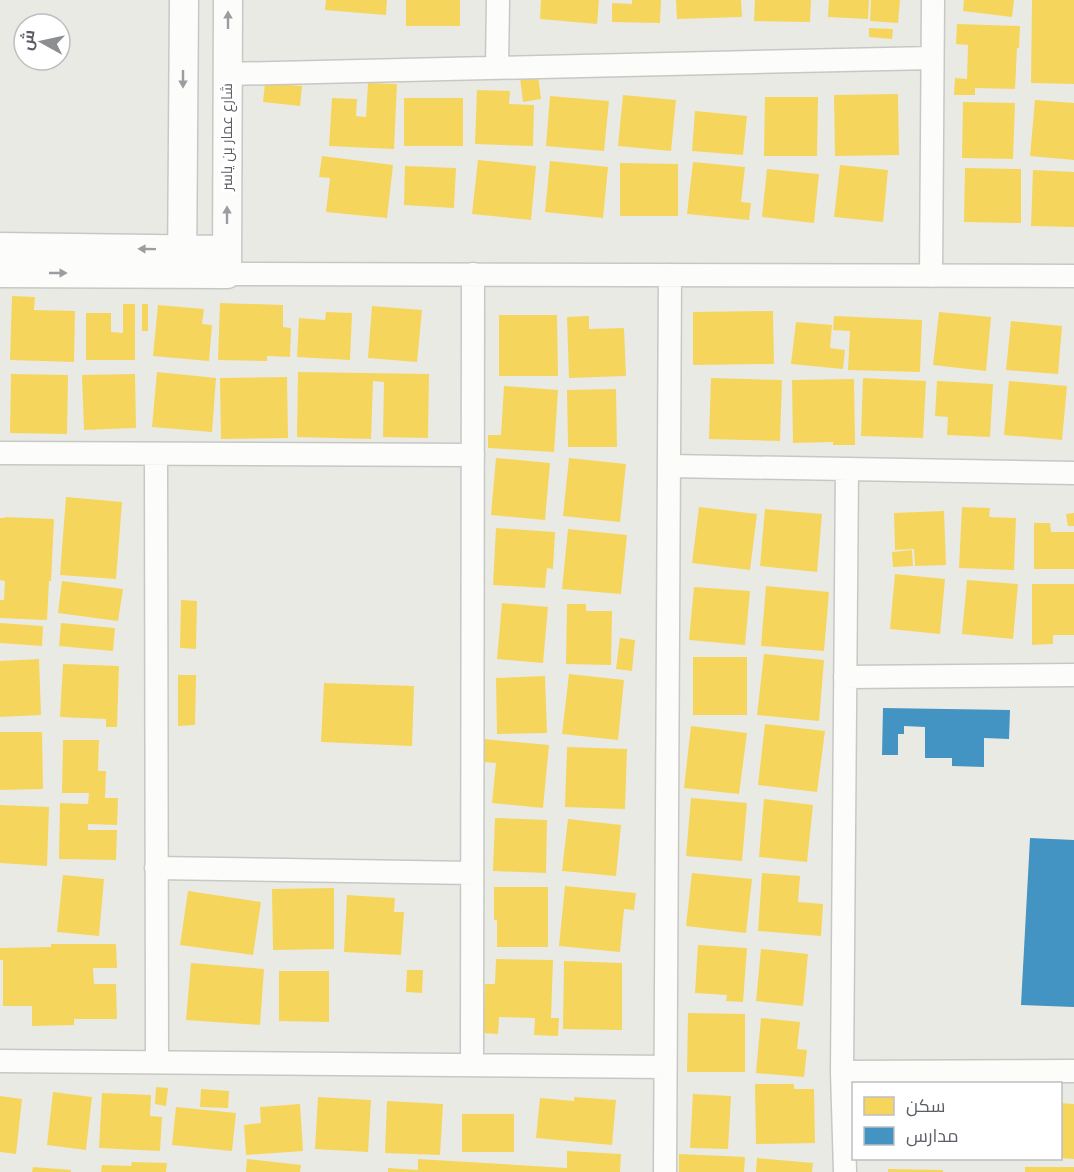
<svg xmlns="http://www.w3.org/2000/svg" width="1074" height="1172" font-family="'Nunito Sans',Cairo,sans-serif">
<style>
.homes{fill:#f6d55c}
.schools{fill:#4393c3}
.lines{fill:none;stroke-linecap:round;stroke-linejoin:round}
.minor-casing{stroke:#c7c8c6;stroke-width:25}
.tertiary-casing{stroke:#c7c8c6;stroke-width:31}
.minor{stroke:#fcfcfb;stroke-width:22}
.tertiary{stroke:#fcfcfb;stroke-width:28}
.oneway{fill:#9b9da0}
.labels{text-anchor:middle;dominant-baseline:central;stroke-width:6;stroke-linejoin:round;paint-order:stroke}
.street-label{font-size:15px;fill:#5a5d63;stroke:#fff}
</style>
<rect width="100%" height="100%" fill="#eaeae4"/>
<path class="homes" d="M326,0h61l-1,15 -61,-5z
M406,0h54v26h-54z
M541,0h58l-2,24 -57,-5z
M632,0h29l-1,23 -48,-1v-19l20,1z
M676,0h65l1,17 -65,2z
M755,0h56l-1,22 -56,-1z
M829,0h40l-1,19 -40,-2z
M871,0h29l-2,23 -28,-2z
M964,0h50l-2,17 -49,-6z
M1032,0h42v84l-43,-1z
M957,24l63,2 -1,22h-2l-2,41 -40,-1v7h-21l1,-17 12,1 1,-34 -12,-1z
M869,28l24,1 -1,10 -23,-2z
M538,75l3,24 -18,3 -3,-24z
M265,83l37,3 -2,20 -37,-4z
M368,83l29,1 -3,65 -65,-3 3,-48 25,1 -1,17 10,1z
M477,90l33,1 -1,13 25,1 -1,41 -58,-2z
M898,94l1,61 -64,1 -1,-61z
M623,95l53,5 -5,51 -53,-5z
M550,96l59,5 -5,50 -58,-5z
M765,97h53l-1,59h-53z
M404,98h59v48h-59z
M1035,100l39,3v57l-44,-4z
M963,102l52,1 -2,56 -51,-1z
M695,111l52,5 -4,39 -51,-4z
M322,156l71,9 -6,53 -61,-6 4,-34 -11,-1z
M478,160l58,6 -5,54 -59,-6z
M550,161l58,6 -5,51 -58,-6z
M693,162l52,5 -4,35 10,1 -2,17 -62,-6z
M620,163l58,1v52h-58z
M840,165l48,5 -5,52 -49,-5z
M405,166l51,2 -2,40 -50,-3z
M965,168l56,1v54l-57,-1z
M767,169l52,5 -5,49 -52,-6z
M1033,170l41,2v55l-43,-1z
M12,296l23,1 -1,13 41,1 -1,51 -64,-2z
M220,303l63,2v22l8,1 -1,29 -23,-1v5l-49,-1z
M123,304h12v56h-49v-47h25v19l12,1z
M142,304h6v27h-6z
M158,305l46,4 -2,15 10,1 -3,36 -56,-5z
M372,306l50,4 -5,52 -49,-4z
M773,311l1,53 -81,1v-53z
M326,312l26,1 -2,47 -53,-3 2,-39 26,2z
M939,312l52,5 -5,54 -53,-6z
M499,315h58l1,61h-59z
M589,316v13l35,-1 2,48 -57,2 -2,-61z
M834,316l88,4 -2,52 -72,-2 2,-39 -17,-1z
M1011,321l51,5 -4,48 -52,-4z
M796,322l36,3 -2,23 15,2 -2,19 -52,-5z
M157,372l59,6 -4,54 -60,-5z
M298,372l131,2 -1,64 -45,-1 1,-55 -11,-1 -2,58 -74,-2z
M11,374l57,1 -1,59 -57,-1z
M135,374l1,54 -52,2 -2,-55z
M287,377l1,61 -67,1 -1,-61z
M711,378l71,2 -2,61 -71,-2z
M863,378l63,3 -3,57 -62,-2z
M854,379l1,66h-22v-3l-40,1 -1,-63z
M937,381l56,3 -3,53 -43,-2 1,-18 -13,-1z
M1009,381l58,5 -5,54 -58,-5z
M504,386l54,4 -4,62 -66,-4v-13h13z
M616,389l1,58h-49l-1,-57z
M496,458l54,5 -5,57 -54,-5z
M569,458l57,6 -6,58 -57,-6z
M66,497l56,5 -6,77 -56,-4z
M699,507l58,7 -7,56 -58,-7z
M962,507l28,1 -1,9 27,1 -2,52 -55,-2z
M765,509l57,5 -5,58 -57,-6z
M944,511l2,54 -31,1 -1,-17 -19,1 -1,-37z
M1074,513v13h-6l-2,-12z
M5,517l49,2 -3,62h-2l-2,39 -47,-2v-18h4l1,-19 -5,-1v-62h5z
M1034,523h16l1,9h23v37h-40z
M496,528l59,4 -2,37 -6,-1 -2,20 -52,-3z
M568,529l59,6 -6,59 -59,-5z
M912,550l1,16 -20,1 -1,-15z
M895,574l50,5 -5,55 -50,-5z
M967,580l51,4 -5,55 -51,-5z
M62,581l61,8 -5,32 -60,-8z
M1032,584h42v51h-21v9l-21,1z
M766,586l63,6 -5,59 -63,-5z
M694,587l56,4 -5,54 -56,-5z
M181,600l16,1 -1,48 -16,-1z
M502,603l46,4 -5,56 -46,-4z
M567,604h19v7h26l-1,54 -45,-1z
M0,623l43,3 -1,20 -42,-3z
M61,623l54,5 -2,23 -54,-5z
M620,638l15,2 -3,31 -16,-2z
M764,654l60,6 -5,61 -62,-6z
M693,657h54v58h-54z
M39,659l2,56 -41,2v-56z
M63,664l56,2 -2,61h-11v-8l-46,-2z
M569,674l55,6 -6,60 -56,-6z
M178,675h18l-1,50 -17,1z
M545,676l2,57 -50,1 -1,-56z
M324,683l90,3 -2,60 -91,-4z
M765,724l60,7 -8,61 -59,-7z
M691,726l56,7 -8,61 -55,-6z
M0,732h42l1,57 -43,1z
M484,739l65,6 -6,63 -51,-5 4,-40 -14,-1z
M63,740h36l-1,31h8l-1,27h13l-1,27 -29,-1v6h29l-1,30 -57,-1 1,-56 28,1 1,-11h-27z
M567,747l60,2 -2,60 -60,-2z
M691,798l56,5 -5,58 -56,-5z
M764,799l49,6 -6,57 -48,-5z
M0,805l49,2 -2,59 -47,-3z
M495,818l52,2 -1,53 -53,-2z
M568,819l53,6 -5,51 -54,-5z
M692,873l60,6 -6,54 -60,-7z
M762,873l38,3 -2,26 25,2 -2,32 -63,-5z
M63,875l41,4 -5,57 -42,-4z
M565,886l71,7 -2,17 -10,-1 -4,43 -61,-6z
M494,887h54v60h-51v-27h-3z
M334,888v61l-61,1 -1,-61z
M188,891l73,11 -8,53 -73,-10z
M347,895l48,3 -1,14h10l-3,43 -57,-3z
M51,944h65l1,24h-24l1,16h22l1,35h-43v6l-42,1v-20h-29v-46h-3v-12l51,-1z
M698,945l49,3 -4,54 -17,-1 1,-6 -32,-2z
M761,949l47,5 -5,52 -47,-5z
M496,959l57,1 -2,58h8l-1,18 -24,-1 1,-17 -36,-1 -1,17 -15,-1 2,-49h10z
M564,961l58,2v67l-59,-1z
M191,963l73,6 -4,56 -74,-5z
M407,970h16l-1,23 -16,-1z
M279,971h50v51l-50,-1z
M688,1013l57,1v58h-58z
M761,1018l39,4 -3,27 10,1 -3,27 -48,-4z
M755,1084h39v5h20l1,54 -59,1z
M156,1087l12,1 -2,18 -11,-2z
M201,1089l28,2 -1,17 -28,-1z
M53,1092l39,5 -6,53 -39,-5z
M102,1093l49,2 -1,21 12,1 -2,34 -61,-3z
M693,1094l38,2 -3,53 -38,-1z
M0,1096l22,3 -6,55 -16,-2z
M318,1097l53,3 -3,52 -53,-3z
M574,1097l42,3 -4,45 -76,-7 4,-40 34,3z
M387,1101l56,3 -3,51 -55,-2z
M1060,1103l14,1v55l-14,-1z
M300,1104l3,47 -57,4 -2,-30 17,-2 -1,-16z
M176,1107l60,6 -4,38 -60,-6z
M462,1114h52v38h-52z
M567,1151l54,3 -1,18h-232v-4l30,2v-11l149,9z
M679,1154l66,3 -1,15h-65z
M757,1158l56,5 -1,9h-56z
M247,1159l54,6 -1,7h-54z
M132,1162l35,1 -1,9h-65l1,-7 29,1z
M33,1167l38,3v2h-39z
M1025,1167h49v5h-49z
M888,1169l55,1v2h-55z"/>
<path class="schools" d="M883,708l127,2 -1,29 -25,-1v29l-32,-1v-8h-27v-31l-21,-1v8h-6v21h-16z
M1030,838l44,2v167l-53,-2z"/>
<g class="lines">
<defs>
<path id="minor" d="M497,68l1,-68
M228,74l704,-16
M227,274l847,2
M931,276l2,-276
M0,453l473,2
M156,454l1,608
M669,466l405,7
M845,677l229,-2
M156,868l316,5
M0,1061l665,6
M472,1065l1,-791
M842,1072l232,-1
M665,1172l5,-897
M845,1172l-3,-100 5,-603"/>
<path id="tertiary" d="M0,247l226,3
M0,273l227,1 1,-274
M182,273l2,-273"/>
</defs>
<use href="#minor" class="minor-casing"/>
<use href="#tertiary" class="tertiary-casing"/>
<use href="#minor" class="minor"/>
<use href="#tertiary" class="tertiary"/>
</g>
<defs><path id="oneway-solid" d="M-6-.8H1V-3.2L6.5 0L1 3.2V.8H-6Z" transform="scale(1.5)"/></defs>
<g class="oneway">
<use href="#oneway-solid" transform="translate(228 20) rotate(-90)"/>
<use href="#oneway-solid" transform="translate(183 79) rotate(90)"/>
<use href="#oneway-solid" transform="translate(227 215) rotate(-90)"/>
<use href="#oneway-solid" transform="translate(147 249) rotate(-179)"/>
<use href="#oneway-solid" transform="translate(58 273)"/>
</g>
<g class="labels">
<g class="street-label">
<text transform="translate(227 137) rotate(-90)">شارع عمار بن ياسر</text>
</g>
</g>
<rect x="852" y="1082" width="210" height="78" fill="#ffffff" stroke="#bdbec1" stroke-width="1.5"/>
<rect x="864" y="1097" width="30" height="18" fill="#f6d55c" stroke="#bdbec1" stroke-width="1.5"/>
<text x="906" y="1112" font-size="18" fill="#5a5d63">سكن</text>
<rect x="864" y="1127" width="30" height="18" fill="#4393c3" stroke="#bdbec1" stroke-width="1.5"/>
<text x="906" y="1142" font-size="18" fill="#5a5d63">مدارس</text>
<g transform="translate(42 42) rotate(278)"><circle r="28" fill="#ffffff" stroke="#bdbec1" stroke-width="1.5"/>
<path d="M0-4.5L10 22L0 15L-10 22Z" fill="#8c8e90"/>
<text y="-9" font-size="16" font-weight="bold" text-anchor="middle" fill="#5a5d63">ش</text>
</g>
</svg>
